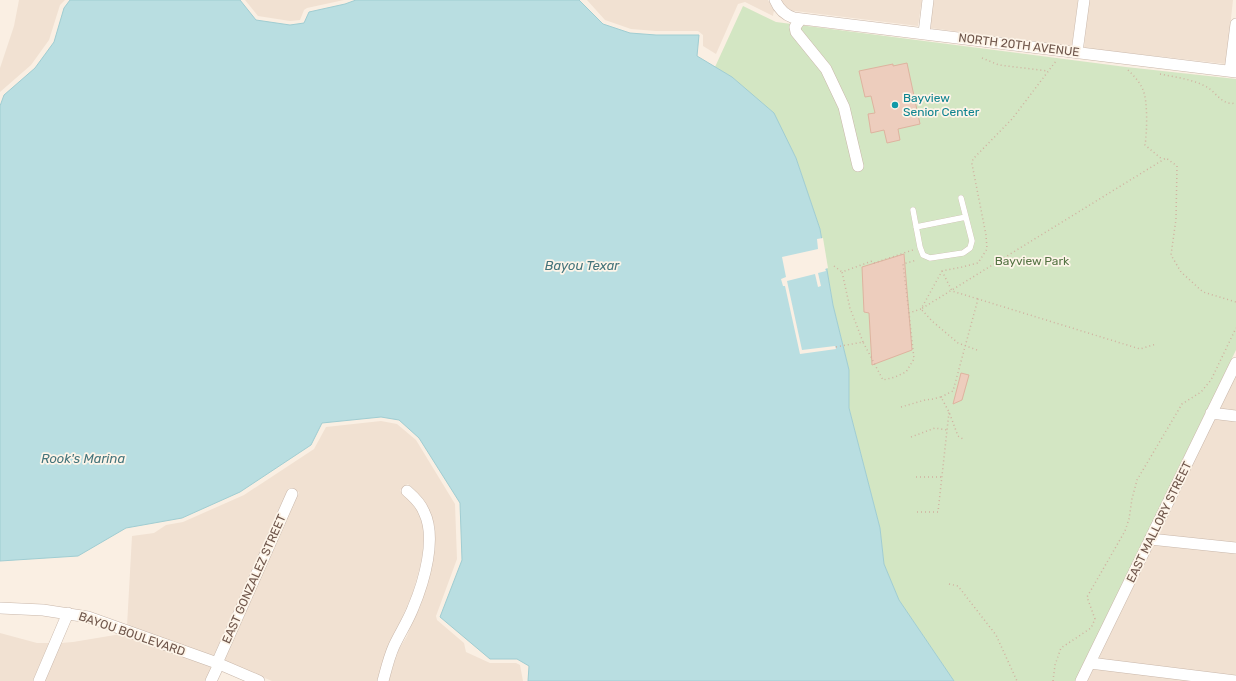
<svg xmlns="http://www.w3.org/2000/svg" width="1236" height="681" font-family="Rubik,sans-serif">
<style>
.residential{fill:#f1e1d2}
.green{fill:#d3e6c3}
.water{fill:#b9dee1;stroke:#a0cdd2}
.pier{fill:#faefe3}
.building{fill:#edcdbd;stroke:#deb39f}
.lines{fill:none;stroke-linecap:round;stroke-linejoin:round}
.lane-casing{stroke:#c9b7aa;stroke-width:6}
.street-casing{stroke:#c9b7aa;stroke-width:12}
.path{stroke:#d1b1a0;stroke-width:1.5;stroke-dasharray:1 3;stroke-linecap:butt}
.lane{stroke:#fff;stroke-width:5.5}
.street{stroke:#fff;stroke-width:11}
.culture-dot{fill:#0f9aa8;stroke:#fdf4e8;stroke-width:1.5}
.labels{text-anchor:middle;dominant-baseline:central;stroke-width:3.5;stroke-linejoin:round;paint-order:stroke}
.street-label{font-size:12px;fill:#6f564b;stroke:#fdf4e8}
.culture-label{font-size:12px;fill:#0d838f;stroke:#fdf4e8;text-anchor:start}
.park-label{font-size:12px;fill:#557444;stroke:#fdf4e8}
.water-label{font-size:13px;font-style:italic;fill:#44747b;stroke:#fdf4e8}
</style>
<rect width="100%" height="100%" fill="#faefe3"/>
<path class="residential" d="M19,0h46l-5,5 -11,35 -18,25 -31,27v-24l14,-42z
M245,0h99l-37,8 -3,2 -4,10 -10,1 -32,-5z
M587,0h181l6,10 -1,6 -28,-14 -7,2 -22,50 -13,-8v-11l-5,-4h-42l-25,-2 -26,-9z
M781,0h141l-4,26 -131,-16z
M933,0h145l-6,46 -142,-18z
M1089,0h144l-7,64 -142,-16z
M1236,375v36l-16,-2z
M1215,418l21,3v122l-77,-8z
M381,421l16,3 19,16 39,64 2,55 -21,57 1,4 27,23 2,9 24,11h26l4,2 3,16h-135l11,-32 8,-13 15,-38 12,-47 1,-24 -5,-15 -6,-12 -16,-16 -8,6 15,16 4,8 5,12 -1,24 -3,17 -8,28 -16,36 -7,14 -12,36h-105l-48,-20 75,-169 -10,-4 -76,169 -86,-31 5,-90 22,-3 12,-8 17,-3 61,-27 70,-46 12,-22z
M1154,544l82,9v123l-138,-17z
M0,633l37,10h12l-16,38h-33z
M121,634l91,33 -7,14h-160l16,-38 12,-1z
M1093,669l103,12h-109z"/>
<path class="green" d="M743,6l33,16 350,45 110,12v271l-161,331h-121l-55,-81 -15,-36 -4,-36 -31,-120v-38l-16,-65 -13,-76 -24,-71 -23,-45 -41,-36 -17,-10z"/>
<path class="water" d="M70,0h170l16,20 34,5 14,-2 5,-11 36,-8 11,-4h223l24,24 27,9 26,2h43l-2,21 35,21 42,36 22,45 24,71 13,76 16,65v38l31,120 4,36 15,36 55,81h-426l1,-15 -12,-7h-27l-50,-42 22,-57 -2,-57 -41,-65 -20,-18 -18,-3 -59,6 -11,22 -71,47 -58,26 -56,10 -48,28 -78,5v-455l4,-11 31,-27 19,-26 10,-34z"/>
<path class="pier" d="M823,238l5,30 -3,1 1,2 -8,2 3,13 -3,1 -3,-13 -28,7 15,69 33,-4 1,3 -36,5 -15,-68h-2l-2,-7 5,-2 -4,-20 36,-8 -1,-10z"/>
<path class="building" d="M907,63l13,61 -22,5 2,11 -13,3 -3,-13 -13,3 -3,-19 7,-1 -4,-17 -6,1 -6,-26 34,-7v2z
M904,254l8,96 -40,15 -3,-52 -5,-1 -2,-45z
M961,373l8,2 -7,25 -9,4z"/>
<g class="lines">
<defs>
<path id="lane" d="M913,210l7,37 3,8 7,3 33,-5 7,-5 2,-7 -11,-43
M916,227l50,-10"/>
<path id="street" d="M775,0c4,10 10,15 19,18l442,54
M801,19l-6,8 1,5 30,37 18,38 14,59
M924,33l4,-33
M1077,52l7,-52
M1230,71l6,-47
M1211,413l25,3
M1150,539l86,9
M0,608l43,2 45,7 129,46 42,18
M217,663l75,-169
M1090,663l146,18
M39,681l29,-68
M211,681l8,-17
M383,681c3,-11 6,-24 11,-35 6,-13 14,-25 19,-38 11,-26 24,-70 11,-96 -3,-8 -10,-15 -17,-21
M1081,681l155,-318"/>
</defs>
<use href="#lane" class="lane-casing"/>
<use href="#street" class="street-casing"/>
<path class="path" d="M982,58l17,7 49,6
M1128,70c6,6 12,12 15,20 5,11 4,43 2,55l18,15
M1160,74c15,3 31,5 45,12 11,5 16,20 31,17
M834,266l8,6
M942,271l10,20 26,8
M909,313l-6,-49 14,-4
M863,342l-13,-34 -8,-36 30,-11 2,2 39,-13v1
M836,347l27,-5 20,38 12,-3 11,-5 8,-13 -5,-46 12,-4 21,-38 20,-4 16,-4 9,-14 -1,-14 -14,-71 1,-5 39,-40 44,-58
M977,350l-19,-7 -26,-22 -11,-12 245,-151 11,8 -1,53 -5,36 10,17 22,20 33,10
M941,397l12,-6 25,-92 162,50 16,-5
M901,407l24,-7 8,-1 8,-2 8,15 9,24 5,3
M911,437l24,-9 12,2
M916,477h26
M917,512h21l11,-100
M949,584l9,2 38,49 21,46
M1053,681l2,-16 6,-17 30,-20 4,-9 -8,-22 38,-66 4,-12 3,-20 5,-19 45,-76 19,-12 10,-12 25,-52"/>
<use href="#lane" class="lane"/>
<use href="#street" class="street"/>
</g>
<circle class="culture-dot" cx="895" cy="105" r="4"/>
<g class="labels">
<g class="street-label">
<text transform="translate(1019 45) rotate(7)">NORTH 20TH AVENUE</text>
<text transform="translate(1159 522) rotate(-64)">EAST MALLORY STREET</text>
<text transform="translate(254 579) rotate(-66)">EAST GONZALEZ STREET</text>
<text transform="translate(132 634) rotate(19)">BAYOU BOULEVARD</text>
</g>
<g class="culture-label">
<text x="903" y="98">Bayview<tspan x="903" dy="14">Senior Center</tspan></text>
</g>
<g class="park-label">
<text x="1032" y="261">Bayview Park</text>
</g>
<g class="water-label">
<text x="582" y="265">Bayou Texar</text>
<text x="83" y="458">Rook's Marina</text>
</g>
</g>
</svg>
